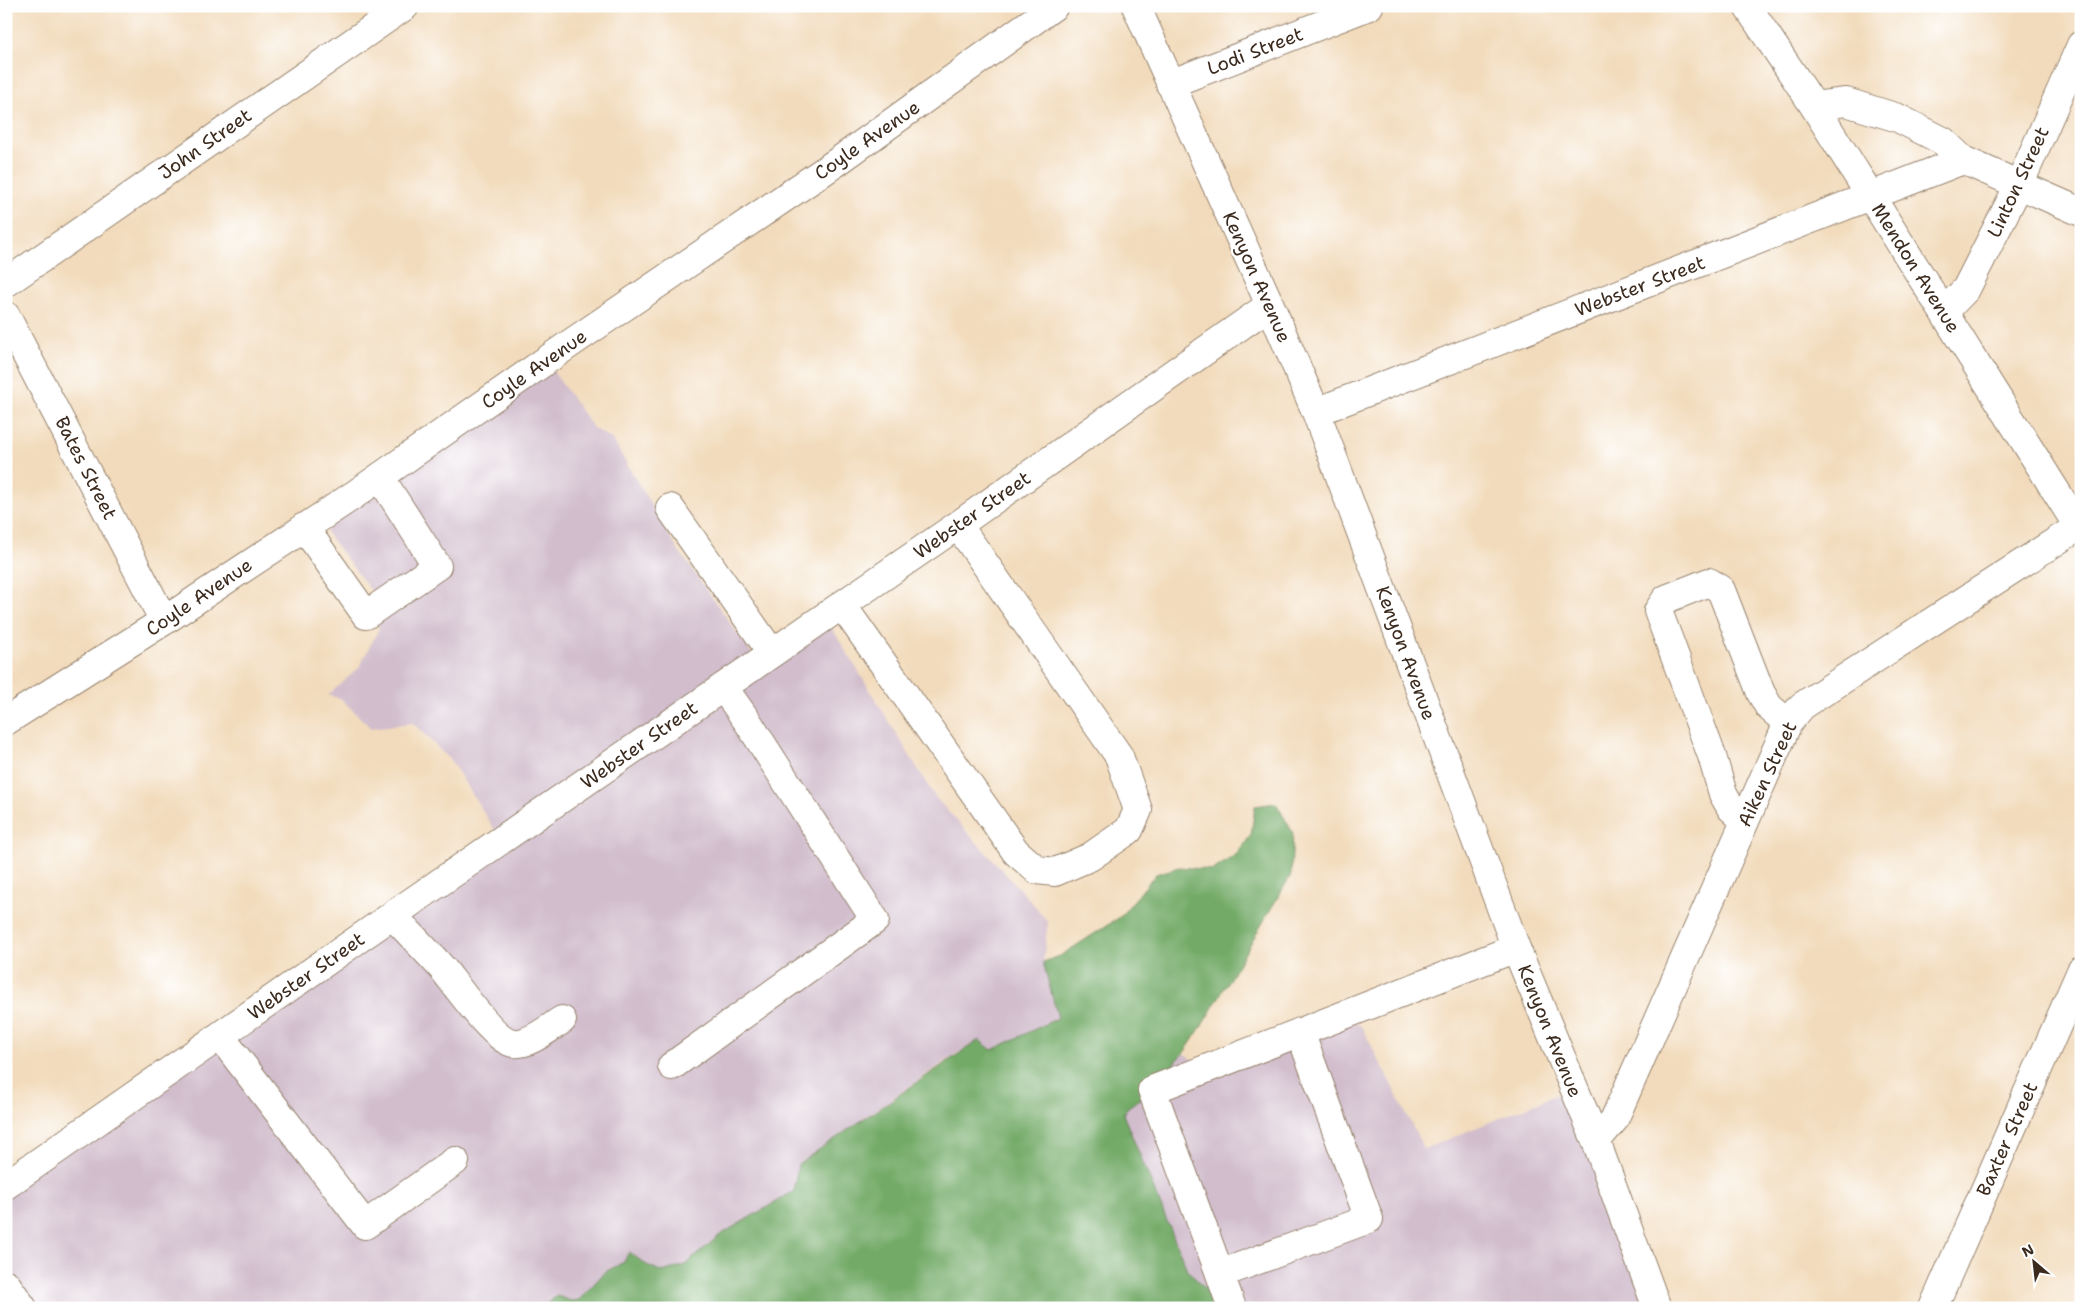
<svg xmlns="http://www.w3.org/2000/svg" width="2087" height="1314" font-family="'Shantell Sans',sans-serif">
<style>
.industrial{fill:#d1bdcc}
.forest{fill:#73aa68;stroke:#576a43}
.lines{fill:none;stroke-linecap:round;stroke-linejoin:round}
.minor-casing{stroke:#96826d;stroke-width:30}
.minor{stroke:#fff;stroke-width:28}
.labels{text-anchor:middle;dominant-baseline:central;stroke-width:4.5;stroke-linejoin:round;paint-order:stroke}
.street-label{font-size:19px;fill:#3b2a1e;stroke:#fff}
</style>
<rect width="100%" height="100%" fill="#fff"/>
<filter id="ink" filterUnits="userSpaceOnUse"><feTurbulence type="fractalNoise" baseFrequency=".02" numOctaves="2"/><feDisplacementMap in="SourceGraphic" scale="10" xChannelSelector="R" yChannelSelector="G"/><feConvolveMatrix kernelMatrix="1 2 1 2 8 2 1 2 1" color-interpolation-filters="sRGB"/></filter>
<filter id="wash" filterUnits="userSpaceOnUse"><feTurbulence type="fractalNoise" baseFrequency=".0096" numOctaves="4" result="noise"/><feDisplacementMap in="SourceGraphic" scale="20" xChannelSelector="R" yChannelSelector="G"/><feGaussianBlur stdDeviation="1.12" result="paint"/><feColorMatrix in="noise" values="0 0 0 0 0 0 0 0 0 0 0 0 0 0 0 0 0 1.4 0 .05"/><feComposite in="paint" operator="in"/></filter>
<g filter="url(#wash)">
<rect width="100%" height="100%" fill="#f2dbbc"/>
<path class="industrial" d="M550,367l44,62 18,10 64,108 82,115 71,-39 106,174 100,109 13,16 -5,40 15,56 -66,32 -13,-10 -30,19 -151,105 -4,27 -74,44 -35,30 -23,7 -17,-8 -16,-12 -5,10 -19,10 -26,28 -8,1 -14,-5 -16,12h-535v-117l497,-348 -52,-82 -38,-38 -42,5 -30,-29 -13,-4 31,-27 20,-40 -8,-37 -45,-59 4,-11z
M1353,1021l9,6 62,122 149,-61 82,220h-433l-36,-40 -63,-154 5,-7 22,-14 1,-4 33,-36 22,19z"/>
<path class="forest" d="M1276,803l17,30 -2,42 -88,149 -19,29 -33,36 -1,4 -22,14 -5,7 63,153 36,41h-681l16,-12 14,5 8,-1 26,-28 19,-10 5,-10 16,12 17,8 23,-7 35,-30 74,-44 4,-27 181,-124 13,10 66,-32 -15,-56 17,-6 60,-39 36,-43 23,-7 34,3 24,-16 14,-19 4,-29z"/>
</g>
<g filter="url(#ink)">
<g class="lines">
<defs>
<path id="minor" d="M1136,6l134,299 46,107 200,536 80,193 61,167
M1747,6l67,100 267,425
M1170,84l199,-78
M1814,106l32,-4 52,16 45,23 20,19 118,52
M6,283l399,-277
M1944,312l22,-23 53,-104 62,-140
M6,316l158,305
M1316,412l647,-252
M670,508l102,145
M304,527l62,88 71,-49 -57,-89
M842,605l174,247 21,18 18,2 35,-15 39,-27 9,-20 -19,-54 -161,-231
M6,721l158,-100 190,-126 217,-152 266,-181 217,-156
M1745,821l-14,-13 -8,-14 -11,-38 -54,-145 8,-12 43,-17 12,8 40,103 8,14 19,16
M393,916c16,17 34,35 50,53 13,16 52,73 71,74 15,2 35,-15 48,-23
M1300,1032l69,187 -149,55 -68,-184 364,-142
M220,1036l145,189 90,-64
M672,1066l203,-146 -127,-198 -25,-35
M1596,1141l18,-21 174,-397 14,-17 276,-179
M6,1185l404,-282 548,-378 312,-220
M1220,1274l12,34
M6,1284l17,24
M1933,1308l148,-337"/>
</defs>
<use href="#minor" class="minor-casing"/>
<use href="#minor" class="minor"/>
</g>
</g>
<g class="labels">
<g class="street-label">
<text transform="translate(1255 51) rotate(-21)">Lodi Street</text>
<text transform="translate(867 140) rotate(-35)">Coyle Avenue</text>
<text transform="translate(205 144) rotate(-35)">John Street</text>
<text transform="translate(2018 182) rotate(-65)">Linton Street</text>
<text transform="translate(1916 268) rotate(58)">Mendon Avenue</text>
<text transform="translate(1257 277) rotate(66)">Kenyon Avenue</text>
<text transform="translate(1640 286) rotate(-21)">Webster Street</text>
<text transform="translate(534 369) rotate(-35)">Coyle Avenue</text>
<text transform="translate(86 468) rotate(63)">Bates Street</text>
<text transform="translate(972 515) rotate(-35)">Webster Street</text>
<text transform="translate(199 597) rotate(-34)">Coyle Avenue</text>
<text transform="translate(1406 653) rotate(70)">Kenyon Avenue</text>
<text transform="translate(639 745) rotate(-35)">Webster Street</text>
<text transform="translate(1767 774) rotate(-65)">Aiken Street</text>
<text transform="translate(306 976) rotate(-35)">Webster Street</text>
<text transform="translate(1550 1031) rotate(68)">Kenyon Avenue</text>
<text transform="translate(2007 1139) rotate(-66)">Baxter Street</text>
</g>
</g>
<rect width="2087" height="1314" fill="none" stroke="#fff" stroke-width="25"/>
<g transform="translate(2034 1262) rotate(332)" stroke="#ffffff" stroke-width="4" paint-order="stroke">
<path d="M0-4L9 19L0 12L-9 19Z" fill="#3b2a1e"/>
<text y="-8" font-size="14" font-weight="bold" text-anchor="middle" fill="#3b2a1e">N</text>
</g>
</svg>
